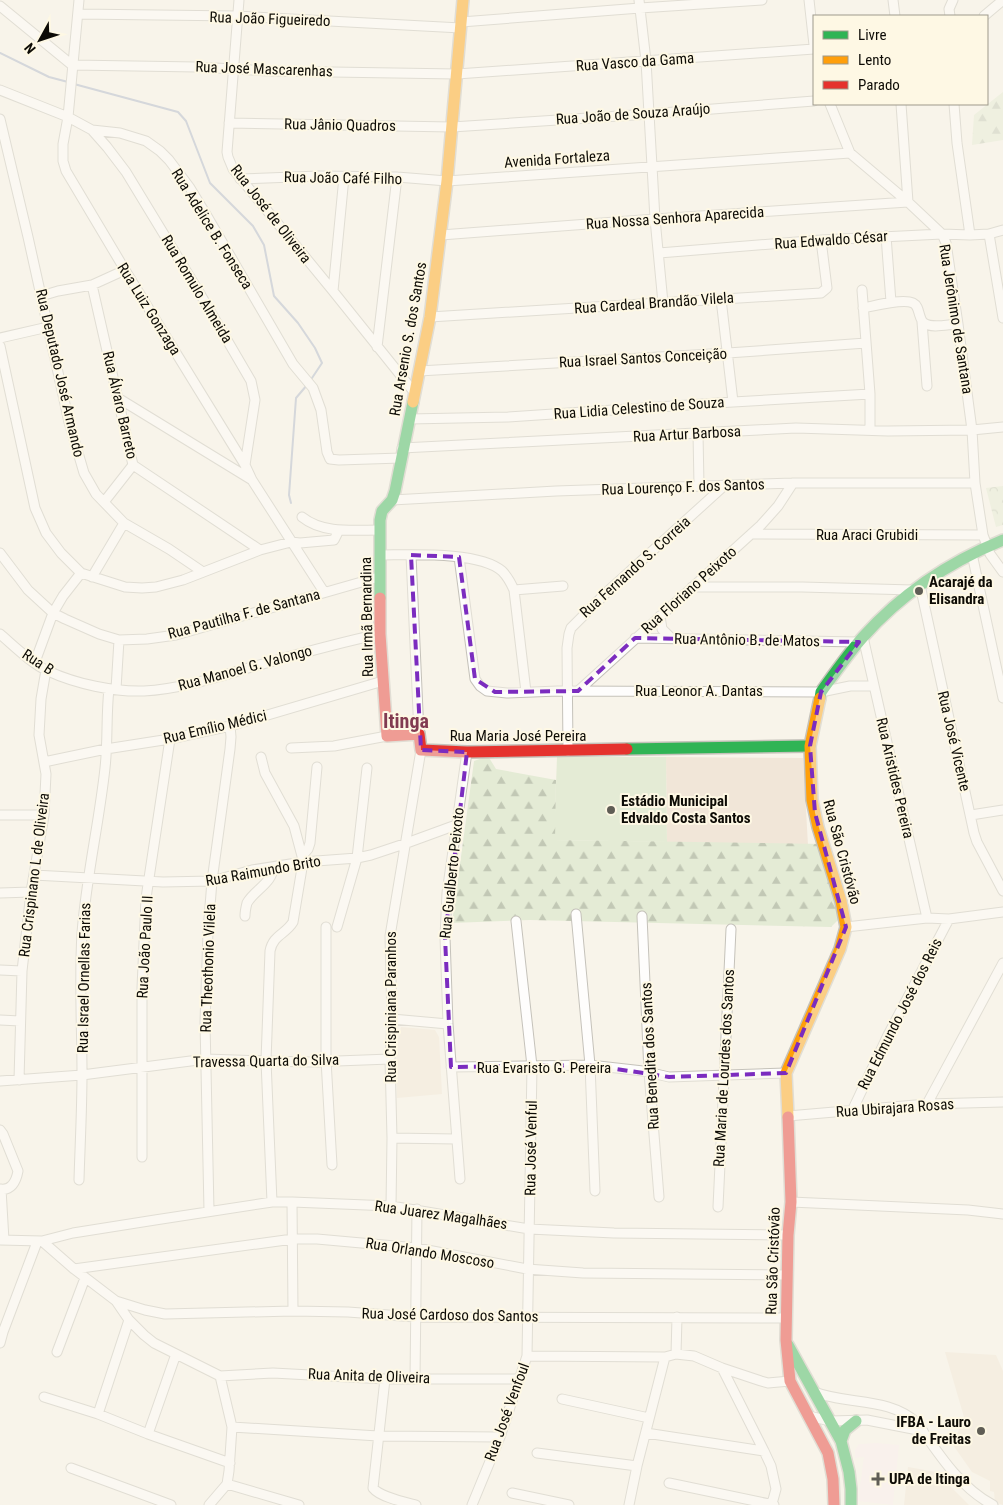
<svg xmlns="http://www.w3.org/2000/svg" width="1003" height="1505" font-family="'Roboto Condensed',sans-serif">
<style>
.education{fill:#f1e6d8}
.medical{fill:#fbedf0}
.grass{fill:#e4ebd5}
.forest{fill:url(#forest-firs)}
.park{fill:url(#park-crowns)}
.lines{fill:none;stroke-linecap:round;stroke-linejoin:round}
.stream{stroke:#aab4c9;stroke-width:2}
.street-casing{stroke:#c5c2ba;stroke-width:11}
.fast-casing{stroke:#c5c2ba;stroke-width:14}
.slow-casing{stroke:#c5c2ba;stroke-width:14}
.jam-casing{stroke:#c5c2ba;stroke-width:14}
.street{stroke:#fefdfc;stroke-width:9}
.fast{stroke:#30b455;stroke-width:11}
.slow{stroke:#ff9f0a;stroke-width:11}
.jam{stroke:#e5322d;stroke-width:11}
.marked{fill:none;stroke:#7b2cbf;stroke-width:4;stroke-dasharray:10 6;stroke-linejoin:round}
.poi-dot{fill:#5f5d55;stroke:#fef8e4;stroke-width:2}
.labels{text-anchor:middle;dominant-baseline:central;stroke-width:4;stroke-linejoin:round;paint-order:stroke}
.street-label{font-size:15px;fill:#0d0b05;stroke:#fef8e4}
.poi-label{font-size:15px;font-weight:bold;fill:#0d0b05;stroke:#fef8e4;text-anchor:start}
.district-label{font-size:20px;font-weight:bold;fill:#823b51;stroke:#fef8e4}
</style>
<defs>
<pattern id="forest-firs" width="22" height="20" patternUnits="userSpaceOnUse" patternTransform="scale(1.25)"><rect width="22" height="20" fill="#e4ebd5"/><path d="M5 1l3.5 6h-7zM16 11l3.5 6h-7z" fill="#c2c8b5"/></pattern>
<pattern id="park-crowns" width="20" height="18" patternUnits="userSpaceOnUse" patternTransform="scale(1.25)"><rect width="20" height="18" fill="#e4ebd5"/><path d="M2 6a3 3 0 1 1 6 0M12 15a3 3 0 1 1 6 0" fill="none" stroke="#c2c8b5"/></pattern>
</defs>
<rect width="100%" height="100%" fill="#f8f4ea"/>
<path class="education" d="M666,757l137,1 5,87 -141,-3z
M401,1027l34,3 4,7 3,57 -45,4 -1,-53z
M945,1352l51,3 7,16v134l-8,-3 -1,-10 -4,-1v-10l-18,-9 -19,-27 11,-28z
M908,1467l28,5 33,33h-65z"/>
<path class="medical" d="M877,1443l22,2 -6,60 -35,-4 6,-44 -9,1v-8l4,-6z"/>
<path class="grass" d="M557,757h109l1,85 -113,-2z"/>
<path class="forest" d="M1003,92v48l-31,5 2,-30z
M488,756l8,13 60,11 -1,60 269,4 20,70 -13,13 -301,-7 -78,3 22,-162z"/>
<path class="park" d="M1003,486v39l-7,2 -10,-39z"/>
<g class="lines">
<path class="stream" d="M0,53l49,24 19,5
M74,84l104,28 8,9 24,62 43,43 11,19 10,51 24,27 17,25 7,15 -12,18
M291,503l-2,-8 7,-97 11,-13"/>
<defs>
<path id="street" d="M79,0l-11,117 -5,27v17l3,10 59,99 120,195 7,15 72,112
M239,0l-12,152 1,5 5,12 100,122 81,101
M639,0l7,61 9,158 8,84
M809,0l5,45
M893,0l2,16
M0,6l72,59
M78,14l159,2 224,12
M950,16l-1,-7 4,-9
M984,16l19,-16
M461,22l179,-14 122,-8
M72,65l125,2 72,4 188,3 357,-25
M0,90l68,27 24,13 28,3 26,8 14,10 9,9 21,28 17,28 86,148 20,24 8,22 6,42 3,7 9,1 62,-2
M830,104l20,49 58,49 34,32 4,9 12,81 14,106 3,53 8,52 7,19 13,18
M954,104l3,39 13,92
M0,119l28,118 41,185 15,51 12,21 28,29 45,26 34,23
M229,123l223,4 197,-13 165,-13
M92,130l15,17 19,25 73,120 52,89 4,19 -10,65
M240,179l79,-3 78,1 50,4 403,-28
M989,234l14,84
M441,235l214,-16 253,-17 -7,-98
M886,236l5,66
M659,253l162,-13 121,-6 28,1 19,-1 14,-4
M92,285l41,180 127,85
M862,290l8,104v36
M333,291l11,-114
M41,296l17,-5 34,-6 33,-15
M721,299l12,103
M863,308c11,-2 40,-10 50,-5 4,2 5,6 6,10 1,3 2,8 5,10 8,6 25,1 34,1
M430,317l391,-24 6,-5 -6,-48
M922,322l5,64
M0,338l48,-11
M0,346l35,162 11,25 15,20 20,20 44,14 17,1 14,-1 27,-7 77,-30 31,-8 9,1 34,-3 5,-10
M377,347l20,-170
M419,371l309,-18 138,-10
M118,398l134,82
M409,419l99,-2 225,-15 137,-8
M698,433l1,53
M402,448l394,-20 92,3 84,-1 31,-3
M392,500l164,-9 237,-8h182
M104,502l29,-37
M302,517c21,17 52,13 78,13
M751,534l232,1
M0,553l28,37 25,23 12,6 34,15 20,6 28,-1 29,-4 203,-58
M972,554l31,144
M381,555c29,0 98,-4 121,16 5,5 9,12 12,19l12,102
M411,555l8,179
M459,557l16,122 5,7 7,5 20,2 51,-2 263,1 29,-6h24
M92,577l32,-54
M920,585l54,248 3,9 26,49
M692,587h110l111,3
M514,590l49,-4
M660,616l2,13 9,9
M0,634c14,12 32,30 48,37 28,13 66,21 96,20 37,-2 73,-14 108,-24 43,-12 85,-24 128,-33
M863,637l64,281
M635,638l224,4
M35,662l18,-49 10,-17 18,-23
M116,689l3,-49
M578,691l183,-166 17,-19 15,-23
M291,748l43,-2 53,-10
M568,751l-1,-103 2,-14 2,-6 37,-37 117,-106
M261,757l4,16 29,53 8,30 1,6 -10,60c-7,12 -20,13 -23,29l-4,110 6,141
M44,762l62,-13 64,-10 60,-13 153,-45
M0,815h44
M971,815l32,-5
M302,856l6,-7 2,-6 7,-76
M34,875l129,7 49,-1 40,-11 51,-8 54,-4 14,-3 33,-11 52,-19
M0,893l31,-1
M576,914l14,151 5,126
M245,916c0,-4 1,-9 2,-13 7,-13 26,-20 26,-36
M642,916l7,156 10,125
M326,927v133l6,105
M337,927l20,-69 10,-90
M846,927l81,-9 22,1 54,-7
M0,970l22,1
M392,1019l56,5
M0,1020l20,1
M451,1067l139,-2 53,6 26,6 117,-4
M19,1080l3,-109 9,-79 13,-77 2,-41 -7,-39 2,-36 5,-29
M0,1081l82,-6 124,-16 60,2 45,1 79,-3
M927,1104l76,-141
M852,1111l36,-76 61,-116
M788,1116l139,-12 76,-2
M0,1130l3,4 15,37c-2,11 -7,20 -18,18
M392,1138l64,1
M142,1157v-169l4,-90 24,-159
M460,1179l-12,-155 -3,-87 2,-44 20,-141
M79,1180c1,-35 3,-71 3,-106 0,-47 -3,-94 0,-141 4,-55 17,-109 23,-165 3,-26 1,-53 4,-79
M1,1189l3,51
M292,1202l1,109
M791,1202l177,8 35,4
M391,1206l1,-68 -2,-79 2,-40 -2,-83 31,-186
M718,1207l13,-278
M209,1211l-4,-189 3,-91 4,-50 18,-132 1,-12 -1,-11
M0,1240l42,1 31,-8 82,-13 117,-18h20l99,4 138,23 85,4 174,2
M42,1241l32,28 42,32 13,19 15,15 10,8 66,33 12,51 -3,44 -2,13 -18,21
M74,1269l219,-30h24l100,9 110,21 56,4 204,2
M116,1301l29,9 20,4 128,-3 55,1 67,5 371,1
M129,1320l-31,94 50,20 82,29
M0,1343l3,-11 34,-90
M57,1352l28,-74
M676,1354l1,-37
M527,1356l138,1 11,-3 18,2 28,12 39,13 7,2 22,-2
M722,1368l42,83 7,15 5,23 -3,11 -4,5
M220,1376l53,-3 112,6h134
M415,1378l2,-169
M385,1379l-12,109c7,9 31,14 43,17
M814,1392c34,13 76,5 103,31 21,30 43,65 76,82
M44,1397l54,17
M562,1399l87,19
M809,1416l21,5 37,-1 56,11
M232,1427l146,9 122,1
M646,1433l118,18
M148,1434l28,-80
M537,1453l100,13
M71,1468l100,37
M669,1483l105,22
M227,1484l72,21
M512,1493l57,12
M472,1505l28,-68 27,-81 5,-290 -16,-145
M629,1505l8,-39 28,-109"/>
<path id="fast" d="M380,598v-78l2,-9 10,-11 3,-9 18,-89
M820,698l1,-6c13,-18 27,-38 42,-55 39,-44 86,-75 140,-97
M627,749l183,-3
M788,1345l53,96 8,31 2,17v16
M841,1441l4,-11 11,-9"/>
<path id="slow" d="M413,402l17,-85 17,-136 16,-181
M788,1117l-2,-44 54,-124 6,-22 -5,-26 -23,-74 -6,-27 -2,-54 10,-48"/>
<path id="jam" d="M380,598v36l7,102 32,-2 2,16 46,2 160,-3
M788,1117l3,85 -3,33 -2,105 4,41 38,72 5,26 1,26"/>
</defs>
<use href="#street" class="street-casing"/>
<use href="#fast" class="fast-casing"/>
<use href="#slow" class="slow-casing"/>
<use href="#jam" class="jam-casing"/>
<use href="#street" class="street"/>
<use href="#fast" class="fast"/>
<use href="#slow" class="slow"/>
<use href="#jam" class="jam"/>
</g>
<path d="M0 0H1003V1505H0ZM411,555l48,2 16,122 20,13 83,-1 57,-53 224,4 -38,50 -11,54 5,67 31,114 -60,146 -117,4 -79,-12 -139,2 -6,-130 22,-185 -46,-2z" fill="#f8f4ea" fill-opacity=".55" fill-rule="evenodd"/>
<path class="marked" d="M411,555l48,2 16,122 20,13 83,-1 57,-53 224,4 -38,50 -11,54 5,67 31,114 -60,146 -117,4 -79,-12 -139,2 -6,-130 22,-185 -46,-2z"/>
<g class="poi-dot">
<circle cx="919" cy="591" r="5"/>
<circle cx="611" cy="810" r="5"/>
<circle cx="981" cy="1431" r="5"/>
<path d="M875.5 1471.5h5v5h5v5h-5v5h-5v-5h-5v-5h5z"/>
</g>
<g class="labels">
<g class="street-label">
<text transform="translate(270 19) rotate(2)">Rua João Figueiredo</text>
<text transform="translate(635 62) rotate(-4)">Rua Vasco da Gama</text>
<text transform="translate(264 69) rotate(2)">Rua José Mascarenhas</text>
<text transform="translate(633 114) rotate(-4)">Rua João de Souza Araújo</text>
<text transform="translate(340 125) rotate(1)">Rua Jânio Quadros</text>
<text transform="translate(557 159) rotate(-4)">Avenida Fortaleza</text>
<text transform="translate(343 178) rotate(1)">Rua João Café Filho</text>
<text transform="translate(271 214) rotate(52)">Rua José de Oliveira</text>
<text transform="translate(675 218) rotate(-4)">Rua Nossa Senhora Aparecida</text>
<text transform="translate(212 229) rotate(58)">Rua Adelice B. Fonseca</text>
<text transform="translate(831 240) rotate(-4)">Rua Edwaldo César</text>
<text transform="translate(197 289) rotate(59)">Rua Romulo Almeida</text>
<text transform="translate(654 303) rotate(-4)">Rua Cardeal Brandão Vilela</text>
<text transform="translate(149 309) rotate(58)">Rua Luiz Gonzaga</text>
<text transform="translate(956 319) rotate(81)">Rua Jerônimo de Santana</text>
<text transform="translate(408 339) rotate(-80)">Rua Arsenio S. dos Santos</text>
<text transform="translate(643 358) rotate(-3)">Rua Israel Santos Conceição</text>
<text transform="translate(60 373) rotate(77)">Rua Deputado José Armando</text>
<text transform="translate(120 405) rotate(77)">Rua Álvaro Barreto</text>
<text transform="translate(639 408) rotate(-4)">Rua Lidia Celestino de Souza</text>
<text transform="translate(687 434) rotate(-3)">Rua Artur Barbosa</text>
<text transform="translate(683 487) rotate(-2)">Rua Lourenço F. dos Santos</text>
<text x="867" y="535">Rua Araci Grubidi</text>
<text transform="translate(635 567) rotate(-42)">Rua Fernando S. Correia</text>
<text transform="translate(689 590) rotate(-42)">Rua Floriano Peixoto</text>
<text transform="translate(244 614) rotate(-15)">Rua Pautilha F. de Santana</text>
<text transform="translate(367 617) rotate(-91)">Rua Irmã Bernardina</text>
<text transform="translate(747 640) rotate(1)">Rua Antônio B. de Matos</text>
<text transform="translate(38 662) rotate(33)">Rua B</text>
<text transform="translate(245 668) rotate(-15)">Rua Manoel G. Valongo</text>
<text x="699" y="691">Rua Leonor A. Dantas</text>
<text transform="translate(215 727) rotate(-13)">Rua Emílio Médici</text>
<text x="518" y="736">Rua Maria José Pereira</text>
<text transform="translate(954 741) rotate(77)">Rua José Vicente</text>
<text transform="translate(895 778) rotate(77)">Rua Aristides Pereira</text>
<text transform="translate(842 852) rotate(75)">Rua São Cristóvão</text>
<text transform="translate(263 871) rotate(-10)">Rua Raimundo Brito</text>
<text transform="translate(452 873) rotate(-84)">Rua Gualberto Peixoto</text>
<text transform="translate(34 875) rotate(-83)">Rua Crispinano L de Oliveira</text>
<text transform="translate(145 947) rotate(-87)">Rua João Paulo II</text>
<text transform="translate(208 968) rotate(-88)">Rua Theothonio Vilela</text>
<text transform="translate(84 978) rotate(-89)">Rua Israel Ornellas Farias</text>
<text transform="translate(391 1007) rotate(-90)">Rua Crispiniana Paranhos</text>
<text transform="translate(900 1014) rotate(-63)">Rua Edmundo José dos Reis</text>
<text transform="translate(650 1056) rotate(-93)">Rua Benedita dos Santos</text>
<text transform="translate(266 1061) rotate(-1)">Travessa Quarta do Silva</text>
<text x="544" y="1068">Rua Evaristo G. Pereira</text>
<text transform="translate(724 1068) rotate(-87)">Rua Maria de Lourdes dos Santos</text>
<text transform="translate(895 1108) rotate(-4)">Rua Ubirajara Rosas</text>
<text transform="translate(531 1148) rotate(-89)">Rua José Venful</text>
<text transform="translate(441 1215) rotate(8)">Rua Juarez Magalhães</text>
<text transform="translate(430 1253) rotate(9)">Rua Orlando Moscoso</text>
<text transform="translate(773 1261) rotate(-88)">Rua São Cristóvão</text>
<text transform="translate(450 1315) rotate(1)">Rua José Cardoso dos Santos</text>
<text transform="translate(369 1376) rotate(2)">Rua Anita de Oliveira</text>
<text transform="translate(507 1412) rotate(-70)">Rua José Venfoul</text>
</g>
<g class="poi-label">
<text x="929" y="582">Acarajé da<tspan x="929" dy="17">Elisandra</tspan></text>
<text x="621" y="801">Estádio Municipal<tspan x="621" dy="17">Edvaldo Costa Santos</tspan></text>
<text x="971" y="1422" text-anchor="end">IFBA - Lauro<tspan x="971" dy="17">de Freitas</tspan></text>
<text x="889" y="1479">UPA de Itinga</text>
</g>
<g class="district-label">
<text x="406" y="721">Itinga</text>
</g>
</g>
<rect x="813" y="15" width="175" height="90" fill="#fef8e4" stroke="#9e998b"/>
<rect x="823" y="31" width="25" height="8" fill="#30b455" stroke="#9e998b"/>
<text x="858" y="40" font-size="15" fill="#0d0b05">Livre</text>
<rect x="823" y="56" width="25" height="8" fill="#ff9f0a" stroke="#9e998b"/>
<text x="858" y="65" font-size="15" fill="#0d0b05">Lento</text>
<rect x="823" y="81" width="25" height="8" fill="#e5322d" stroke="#9e998b"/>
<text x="858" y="90" font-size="15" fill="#0d0b05">Parado</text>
<g transform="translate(40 40) rotate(230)" stroke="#fef8e4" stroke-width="4" paint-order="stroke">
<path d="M0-4L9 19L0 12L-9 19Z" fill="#0d0b05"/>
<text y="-8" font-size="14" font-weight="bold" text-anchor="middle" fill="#0d0b05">N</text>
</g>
</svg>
